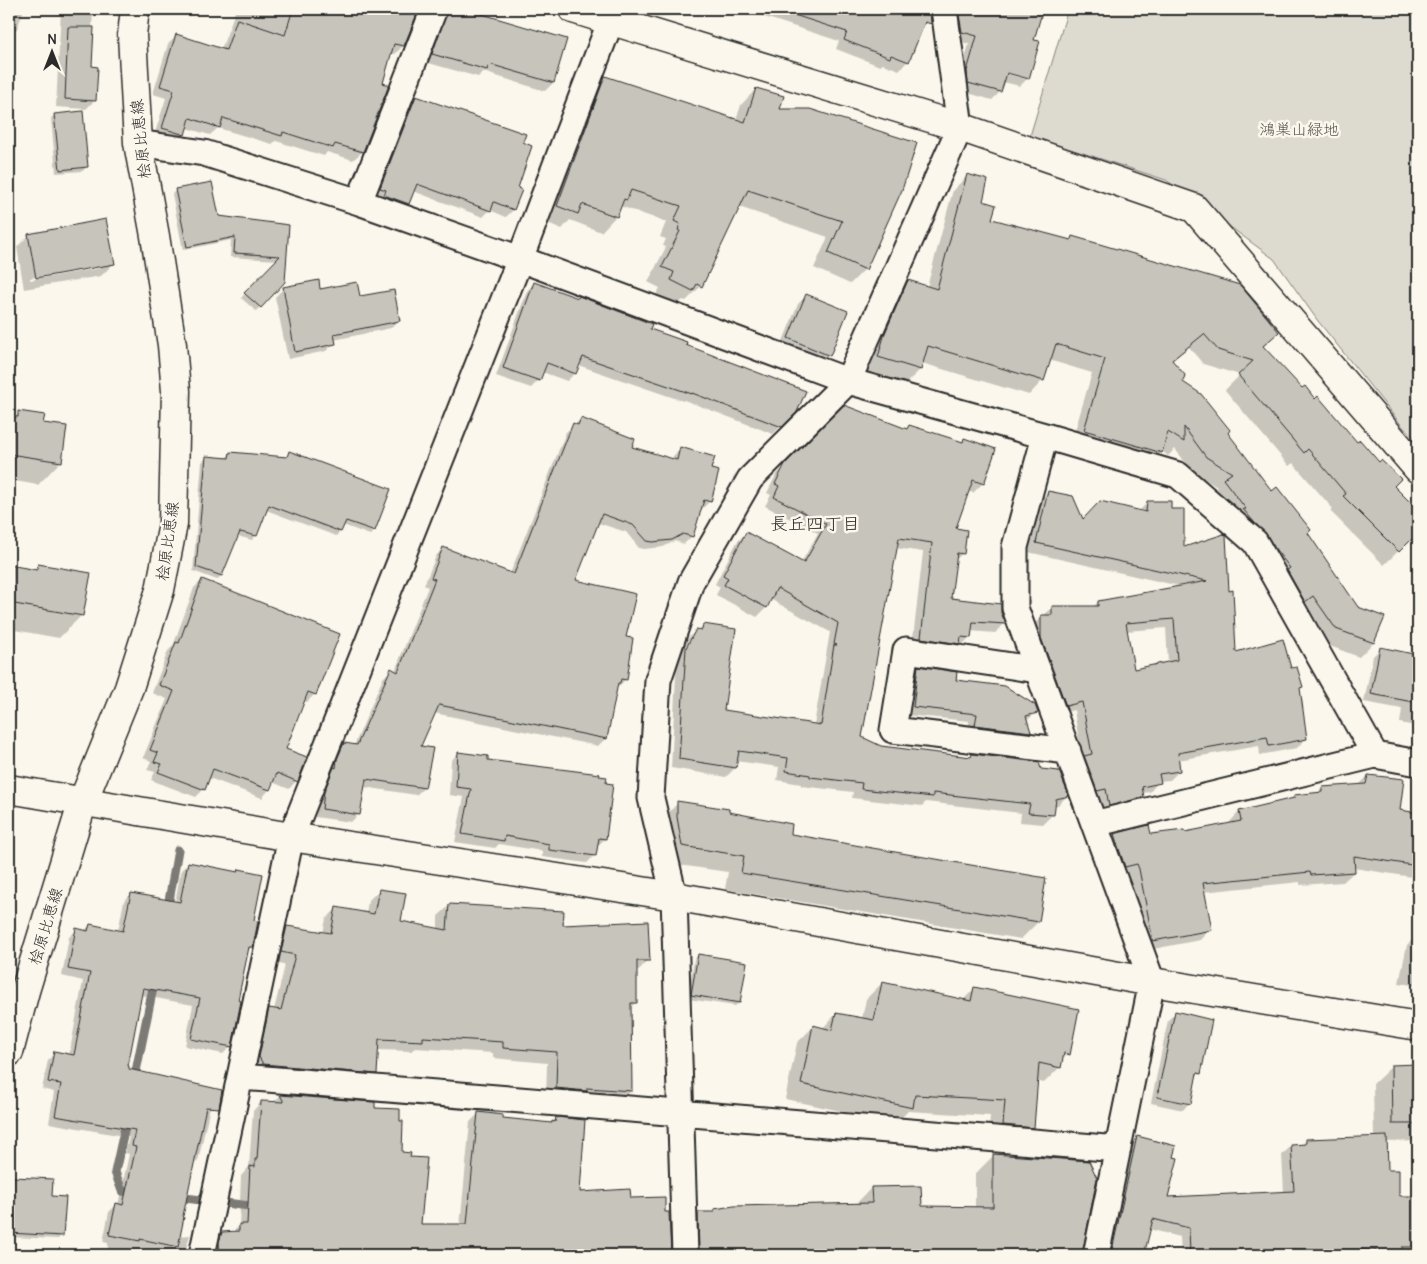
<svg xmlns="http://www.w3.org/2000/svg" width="1427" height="1264" font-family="Delius,'Klee One',sans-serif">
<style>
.green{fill:#dddad0;stroke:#84827e}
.shadow{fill:#0003;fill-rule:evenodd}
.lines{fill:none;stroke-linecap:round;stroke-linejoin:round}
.stream{stroke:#7b7a75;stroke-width:9}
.building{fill:#c7c4bc;stroke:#2b2b2b;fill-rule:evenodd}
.minor-casing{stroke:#2b2b2b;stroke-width:29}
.tertiary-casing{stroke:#2b2b2b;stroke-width:31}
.secondary-casing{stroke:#2b2b2b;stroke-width:31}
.minor{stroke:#fbf7ec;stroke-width:25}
.tertiary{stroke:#fbf7ec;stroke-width:28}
.secondary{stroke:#fbf7ec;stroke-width:28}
.labels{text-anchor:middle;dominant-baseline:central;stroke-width:5;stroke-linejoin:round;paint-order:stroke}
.park-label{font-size:16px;fill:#585754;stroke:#fbf7ec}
.street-label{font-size:16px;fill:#2b2b2b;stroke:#fbf7ec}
.neighbourhood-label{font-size:18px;fill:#2b2b2b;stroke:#fbf7ec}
</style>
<rect width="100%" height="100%" fill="#fbf7ec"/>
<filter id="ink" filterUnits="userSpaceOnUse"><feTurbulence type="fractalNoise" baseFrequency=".02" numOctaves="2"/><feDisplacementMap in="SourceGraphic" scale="10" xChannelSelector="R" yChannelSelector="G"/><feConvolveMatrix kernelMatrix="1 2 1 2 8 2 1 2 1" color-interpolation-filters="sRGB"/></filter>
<g filter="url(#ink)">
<path class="green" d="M1068,9h350v432l-15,-14 -85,-106 -44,-62 -108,-79 -136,-44z"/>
<path class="shadow" d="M9,9h15l-7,20 -8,8z
M61,9h36l-4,2 -3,56 5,33 -9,9 -30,-2z
M236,9h181l-14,37 -8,8 -5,-1 -9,31 6,2 -25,66 -9,8 -26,-8 -3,4 -48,-15 -4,3 -54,-16 -8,7 -24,-7 -2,7 -8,8 -22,-7 12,-38 -13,-4 15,-50 9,-8 44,14z
M444,9h16l106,31 -13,43 -8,8 -62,-19 -5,5 -53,-15z
M740,9h153l31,11 -16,41 -9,9 -16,-6 -3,2 -44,-17 3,-8z
M952,9h89l-8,31 -5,38 -8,8 -17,-4 -3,10 -8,8 -31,-9 -2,-11 10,-36 -15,-4zM1001,70l24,6v3l-25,-7z
M605,78l131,42 5,-15 15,-16 23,21h30l56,159 -15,15 -36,-16 14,-31 -89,-30 -38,79 -15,15 -3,-1 -6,5 -21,-10 4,-7 -12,-6 18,-35 -3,-1 3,-7 -6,-2 6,-15 -46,-16 -4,10 -15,16 -31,-12 -8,9 -19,-8 47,-128z
M416,97l105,46 -5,46 4,2 -7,19 -7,7 -16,-7 -7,7 -70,-26 -5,13 -7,7 -27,-17 35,-90z
M55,115l31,52 -3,4 -27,2 -5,-55z
M967,176l24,44 77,21 4,-4 206,95 -15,15 155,165v20l-34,33 -54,-54 3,-2 -40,-46 -4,3 -64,-76 15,-15 -37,-11 -14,-17 -17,14 9,22 46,50 45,59 34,41 67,110 -14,14 -37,-14 -112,-149 7,-7 -25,-16 -17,-22 -7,7 -6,-5 -15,16 -76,-23 21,-71 -43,-13 -6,20 -14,15 -107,-32 -2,7 -15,14 -41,-12 30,-76 14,-14 19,5 26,-97z
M176,190l42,27 70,9 -4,55 -28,30 -15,-13 37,-38 -48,-3 1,-17 -48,10 -11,-56z
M29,235l84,29 -12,12 -77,13 -7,-42zM101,265v3l-71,12v-2z
M318,282l1,8 40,8 40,22 -8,8 -57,12v3l-8,8 -38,8 -13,-62 8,-8z
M534,283l115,47 147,81 -23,23 -89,-34 -1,1 -105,-36 -3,8 -8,8 -25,-9 -3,8 -8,8 -35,-12 31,-85z
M806,296l23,59 -8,8 -40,-17 17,-42z
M844,407l62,23 3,-3 52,16 3,-4 19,44 -10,10 -5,-2 -14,38 9,24 -9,8 -5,38 51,14 4,11 -9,9 -25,-2 -1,7 -9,9h-48l11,-95 -27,-4 -35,190 19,9 90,11 2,-3 68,15 27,26 -9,9 -5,1 -1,9 -9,9 -23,-2 1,-9 -95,-11 -4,4 -70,-8 1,-6 -52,-6v-2l-24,-4 2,-13 -43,-6 -1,7 -9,9 -55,-9 6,-110 10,-19 17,-14 18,86 92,14 16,-93 -60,-33 -4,9 -9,9 -41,-22 4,-8 -5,-3 22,-42 9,-9 55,30 17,-30 -53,-27 6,-11 -4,-2 9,-18z
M19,413l23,11 24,3 -6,35 -22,23 -29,-5v-63l5,1z
M581,419l49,28 42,13 1,-4 8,-7 28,21 1,31 -8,8 -2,-1 -8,28 -8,8 -9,-3 -12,6 -19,2 -5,-1 -13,-16 -28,-9 -23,58 49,57 2,41 -8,8h-2l-10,51 -8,8 -164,-33 -15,34 5,41 -8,7 -52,-8 -5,27 -8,8 -36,-5 3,-16 18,-49 8,-7 10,1 29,-68 8,-8 4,1 33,-84 -4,-2 12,-29 7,-8 67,26 56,-142z
M290,452l84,79 -4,4 -27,-10 -3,7 -4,4 -70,-26 -10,25 -4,5 -15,-4 -16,40 -4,4 -24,-9 9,-109 4,-4 20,1 4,-6 55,5z
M1048,492l34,29 57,-10 9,-9 22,8 12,38 46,44 7,62 55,16 11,17 -2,2 7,50 -9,9 -37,7 -1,-9 -81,14 1,11 -9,9 -11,1 -9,11 -8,1 1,4 -10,9 -33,8 -18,-54 -8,-50 -17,4 -24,-89 20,-18h40l5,-5 86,-15 -156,-35 11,-51zM1166,628l2,35 -35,8 -7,-40z
M39,565l43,50 -23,23 -50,-9v-63l24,5z
M202,580l113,114 -8,8 -3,-1 -20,48 12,32 -7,8 -17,-7 -3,8 -7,8 -53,-20 -5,11 -8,8 -45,-17 4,-8 -8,-2 4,-9 -8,-3 24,-59 -15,-6 16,-42 5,-5 21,-58z
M1381,648l37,8v87l-6,-1 3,-16 -15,-3 2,-14 -38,-7 9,-46z
M918,668l119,44 -11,9 3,11 -8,8 -53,-7 1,-12 -63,-6 4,-39z
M458,753l28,8 119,78 -8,7 -2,9 -8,8 -45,-6v-6l-43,-7 -4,4 -40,-6 9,-45 -15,-2 2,-34z
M1368,776l31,35 19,3v64l-64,-10v4l-11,10 -43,3v-3l-97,10 7,37 -10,11 -57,11 -14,-71 -2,-6 -12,2 -11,-30 11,-11 69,-1 45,-9v-2l10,-11 52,-12 4,-4 21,-2 7,-6 35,-2z
M678,803l50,10 310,109 -17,17 -296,-50 3,-17 -63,-9 -4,-43z
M189,863l48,10 2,-3 14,51 -1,26 -6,5 -10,49 -6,46 -7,7 -38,-8 8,-41 -53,-10 -13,75 87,19 -16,72 -6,5 -13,70 11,-1 -6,20h-76v-12l-5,-1 6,-30 8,-8 1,1 11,-51 -4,-1 4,-16 -80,-14 5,-31 -12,-3 6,-29 7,-7 14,3 14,-75 -21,-5 7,-39 8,-7 7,1 6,-6 28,6 6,-30 7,-7 44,9 6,-33z
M379,890l20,32 39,7v-13l11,-10 113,20 86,34 -10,11h-3v32l-5,5 1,83 -11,10 -74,-2 1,-36 -54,-5v-5l-78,-5 -4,3 -34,-1 -1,23 -11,11 -113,-9 7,-55 11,-11 4,1 11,-45 -14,-2 6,-25 10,-11 36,6 3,-14 10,-10 30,5 2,-13z
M1415,937h3v49l-19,-3 8,-38z
M698,955l41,48 -4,3 -47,-7 6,-40z
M882,983l80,18 13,-13 93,66 -7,7 -1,6 -16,16 -8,-2 -3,46 -16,16 -29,-2 2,-25 -82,-5 -12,12 -111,-24 12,-56 16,-16 9,2 14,-15 26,5 4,-20z
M1175,1013l24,60 -4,5 -6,25 -6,7 -32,-7 17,-83z
M1392,1066h26v75l-32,1 1,29 11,25 2,2h18v57h-237l-1,-18 -31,-8 -7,26h-38l24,-108 9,-9 29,60 118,-5 -2,-38 9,-9h10l5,-6 68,-2 -1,-54z
M280,1096l94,8 -1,6 28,43 19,73h40l10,-104 8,-8 23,5 49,5 6,-5 23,74 51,6 34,14h4l1,42h-458l2,-13 9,-9h10l7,-7 2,-50 8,-9 4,-56 8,-9h13z
M993,1156l88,96 -3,3h-397l-1,-24 19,-18h13l3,-3 140,-5 16,-17 49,20h55v-34z
M13,1178l49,57 -4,4 -49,-2v-47l1,-8z"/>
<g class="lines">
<path class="stream" d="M167,912l11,-62
M134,1081l21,-103
M127,1118l-12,54 7,19 15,2
M177,1197l81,10"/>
</g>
<path class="building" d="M293,9h126l-15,37 -10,-2 -11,39 6,2 -26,67 -28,-8 -2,4 -50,-16 -1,4 -59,-18 -3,10 -30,-10 -5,17 -23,-7 12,-38 -14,-4 16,-52 50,16 11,-31 48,16z
M448,9h17l102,30 -13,44 -65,-19 -2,6 -55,-16z
M789,9h141l1,15 -6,-2 -16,40 -18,-7 -1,3 -46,-18 3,-8 -59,-19z
M958,9h85l-9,31 6,1 -11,38 -22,-6 -6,19 -33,-9 -1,-12 10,-35 -15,-4z
M68,27h26l-2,39 6,1 -2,34 -31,-2z
M605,76l140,46 11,-34 28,8 -4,13h30l107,34 -15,47 -36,80 -38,-17 14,-32 -94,-31 -46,97 -5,-3 -4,7 -22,-11 3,-8 -12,-5 18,-36 -2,-1 2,-6 -6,-3 7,-15 -50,-16 -4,10 -3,-1 -7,18 -35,-13 -4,10 -21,-8z
M416,96l110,38 -3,8 9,4 -14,42 4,2 -8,20 -20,-8 -3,9 -74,-27 -8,20 -25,-9 2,-5 -6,-2z
M83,111l5,56 -28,3 -6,-56z
M967,174l21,6 -5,21 13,4 -4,14 79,21 1,-4 168,49 39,47 -16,14 39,42 3,-2 10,13 3,-3 39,46 3,-2 19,22 2,-2 20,19 -7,7 24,24v23l-19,19 -56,-56 3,-2 -38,-45 -4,4 -66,-78 15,-14 -35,-11 -14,-16 -32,26 13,15 -2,7 18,12 29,36 -2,3 44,58 5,-4 34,43 -3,3 50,74 27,10 -11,26 -38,-14 -23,-33 -8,6 -18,-32 3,-2 -14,-18 -9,-15 -13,-13 -11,-13h3l-23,-30 9,-6 -26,-16 -22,-30v15l-16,-10 -6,21 -78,-23 21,-71 -49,-15 -12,37 -116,-35 -7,24 -43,-13 7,-24 23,-53 29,9z
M212,182l7,34 70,9 -4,57 -24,26 -17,-15 36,-37 -46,-3 1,-16 -48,10 -12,-58z
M106,219l9,45 -79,14 -8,-44z
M319,280l1,9 37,-7 3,14 34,-6 6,31 -66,13 2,10 -41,8 -12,-65z
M534,282l44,16 1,-2 73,28 -2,5 37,13 -1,3 120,46 -9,21 -15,15 -90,-34v1l-109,-37 -7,17 -29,-11 -7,18 -37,-13z
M806,294l42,17 -18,45 -42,-18z
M844,405l63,24 2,-4 54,17 1,-4 32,11 -12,35 -11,-4 -17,48 11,2 -3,24 -7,-1 -6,45 50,6v9l5,11 -33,-2 -2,16 -10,-1 -1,7 -39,-6 11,-95 -33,-5 -37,199 19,9 90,11 1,-3 67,8 2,7 18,2 10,25 -13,3 -2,16 -26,-2 2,-9 -97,-11v4l-72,-8 1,-6 -52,-6v-2l-24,-4 2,-13 -49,-7 -3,17 -57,-9 7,-111 10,-19 6,1 1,-6 33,5 -12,81 97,15 13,-80h3l-3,-1 4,-21 -61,-35 -10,20 -43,-23 4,-7 -5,-3 23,-43 58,31 22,-39 -52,-27 5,-11 -4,-2 10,-20z
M18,411l27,4 -2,8 24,3 -5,36 -53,-8v-38l9,1z
M581,418l54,21 -3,8 45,13 3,-13 35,10 -4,12 8,2 -8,31 -7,-2 -11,37 -10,-3 -11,6 -19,2 -6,-1 -14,-16 -31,-11 -26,66 60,14 -10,43 7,1 -6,42 -6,-1 -1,4h-2l-11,56 -168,-34 -18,41 12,2 -8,40 -59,-9 -6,36 -38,-6 2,-17 10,-25 2,1 1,-9 7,-16 13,2 34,-77 7,4 37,-93 -4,-1 12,-31 71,27 59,-151 5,2z
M289,451l102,38 -16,42 -29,-10 -5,11 -72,-27 -12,31 -17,-4 -18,44 -26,-9 10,-111 23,2 1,-6 57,5z
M1048,491l25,5 10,23 17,-18 46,11 1,-11h24v8h13v38l40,-13 2,2 3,55 4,-1 3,62 47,-13 8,29 6,-1 6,20 -3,1 7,51 -38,7 -2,-9 -89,16 2,18 -21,3 2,9 -19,4 2,10 -35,9 -3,-17 -9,2 -13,-35 8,-2 -10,-52 -16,4 -25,-68v-23h11v-9h46v-5l109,-20 -171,-38zM1174,619l3,41 -43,9 -8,-46z
M38,564l53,9 -8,43 -74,-13v-38l28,5z
M202,579l138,55 -24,61 -8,-3 -22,57 21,8 -9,25 -21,-9 -7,17 -57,-21 -8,21 -47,-18 4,-8 -8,-2 4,-9 -8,-3 24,-59 -15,-6 17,-43 3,1z
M1380,647l38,8v48l-47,-9z
M918,666l39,6 -1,8 49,6 30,19 3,8 -12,3 5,16 -56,-7 2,-11 -64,-7z
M458,752l30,4v4l112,14 -1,2 8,1 -1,6 7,1 -7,55 -7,-1 -3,18 -47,-6v-6l-44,-8 -1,5 -42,-7 9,-45 -15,-2z
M1368,775l36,4 -4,31 18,3v53l-64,-10 1,16 -44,3 -1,-3 -107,11 9,47 -59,11 -14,-72 -2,-5 -12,3 -11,-33 35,-9 2,9 33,-4 1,2 56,-11 -2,-10 55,-13v-3l28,-3v-5l44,-3z
M677,801l52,8v3l63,12 -1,10 255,44 -7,44 -298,-49 3,-17 -62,-10 -5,-29z
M188,862l50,10 1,-3 24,5 -9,46 4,1 -5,26h-4l-11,53 3,1 -9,46 -41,-8 9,-41 -57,-10 -15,78h1v3l93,21 -3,18 -13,-1 -23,109 1,1 -6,30 -38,-8v2l-31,-6 7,-32 7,2 13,-58 -4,-1 3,-16 -80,-14 6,-32 -13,-2 6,-31 20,4 16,-82 -22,-4 8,-41 12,3 2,-7 33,7 8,-38 49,9z
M379,889l27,4 -5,28 46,9 2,-26 115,7 -1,14 85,-4 2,40h-13v42h-6l1,88 -45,-3v3l-31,-3 1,-36 -54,-4v-6l-80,-5v4l-44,-2 -2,35 -114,-10 -4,-7 10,-49 12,2 14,-55 -14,-3 6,-26 44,7 5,-26 38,7z
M698,954l49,8 -7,41 -49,-8z
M882,982l89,19 3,-14 105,22 -9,46 -6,-2 -3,15 -22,-5 -5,65 -31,-3 2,-25 -90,-5 -2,13 -112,-24 12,-59 19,5 4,-17 38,7z
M1175,1011l37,9 -11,54 -4,-1 -6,31 -34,-7z
M1418,1064v60h-26l-1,-59z
M280,1095l95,7v6l25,1v12h3l-1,31 9,1 -1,4 17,1 -6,66h46l11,-112 25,3v3l49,5v-2l3,1 1,-5 29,3 -5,72 50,-3 1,9 34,-1v15h4l2,43h-451l-1,-13 3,-10 17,-1v-7h8l3,-58 5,1v-8h2l4,-58 23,1z
M1137,1136l39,10 -3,11 5,1 -10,39 126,-6 -3,-46 15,-1v-5l81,-3 1,34h11v25l2,1h17v51h-16v8h-26v-5l-83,-1 -103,5 -1,-26 -36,-9 -9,36h-33z
M993,1154l96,7 8,17 -15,77h-383l-1,-43h16v-3l20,-3 138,-3 -1,-16 50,-1 1,20 71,1z
M13,1177l40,2 -1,17 14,1 -3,39 -54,-3z"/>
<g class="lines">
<defs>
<path id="minor" d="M138,143l66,10 155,49 161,57 328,122 197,55 -30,111v61l137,374 -56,273
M359,202l75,-193
M1045,436l133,39 77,67 120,213 43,8
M1038,670l-132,-20 -13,80 175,21
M1094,824l281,-69
M241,1077l877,72
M202,1255l89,-418 229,-578 91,-239
M685,1255l-11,-359 -23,-98 7,-118 33,-98 59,-103 98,-98 112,-254 -16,-118"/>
<path id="tertiary" d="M573,9l387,118 234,81 224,261
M9,789l282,48 383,59 478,86 266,44"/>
<path id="secondary" d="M9,1052l16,-61 58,-190 46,-113 31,-98 13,-66 3,-133 -4,-46 -17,-109 -17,-93 -6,-108 3,-26"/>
</defs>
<use href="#minor" class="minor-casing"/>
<use href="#tertiary" class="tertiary-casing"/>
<use href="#secondary" class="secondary-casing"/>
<use href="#minor" class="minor"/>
<use href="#tertiary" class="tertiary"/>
<use href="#secondary" class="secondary"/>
</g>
</g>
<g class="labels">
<g class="park-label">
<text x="1299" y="129">鴻巣山緑地</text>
</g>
<g class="street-label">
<text transform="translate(140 139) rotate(-96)">桧原比恵線</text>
<text transform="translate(167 541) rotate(-82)">桧原比恵線</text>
<text transform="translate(45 926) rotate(-73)">桧原比恵線</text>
</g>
<g class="neighbourhood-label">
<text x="815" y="523">長丘四丁目</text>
</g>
</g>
<rect width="1427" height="1264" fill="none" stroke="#fbf7ec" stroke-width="30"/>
<rect x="15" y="15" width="1397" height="1234" fill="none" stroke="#2b2b2b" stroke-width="2" filter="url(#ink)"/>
<g transform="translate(52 52)" stroke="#fbf7ec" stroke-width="4" paint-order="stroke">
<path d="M0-4L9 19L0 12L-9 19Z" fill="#2b2b2b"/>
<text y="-8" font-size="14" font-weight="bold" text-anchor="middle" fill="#2b2b2b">N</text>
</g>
</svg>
